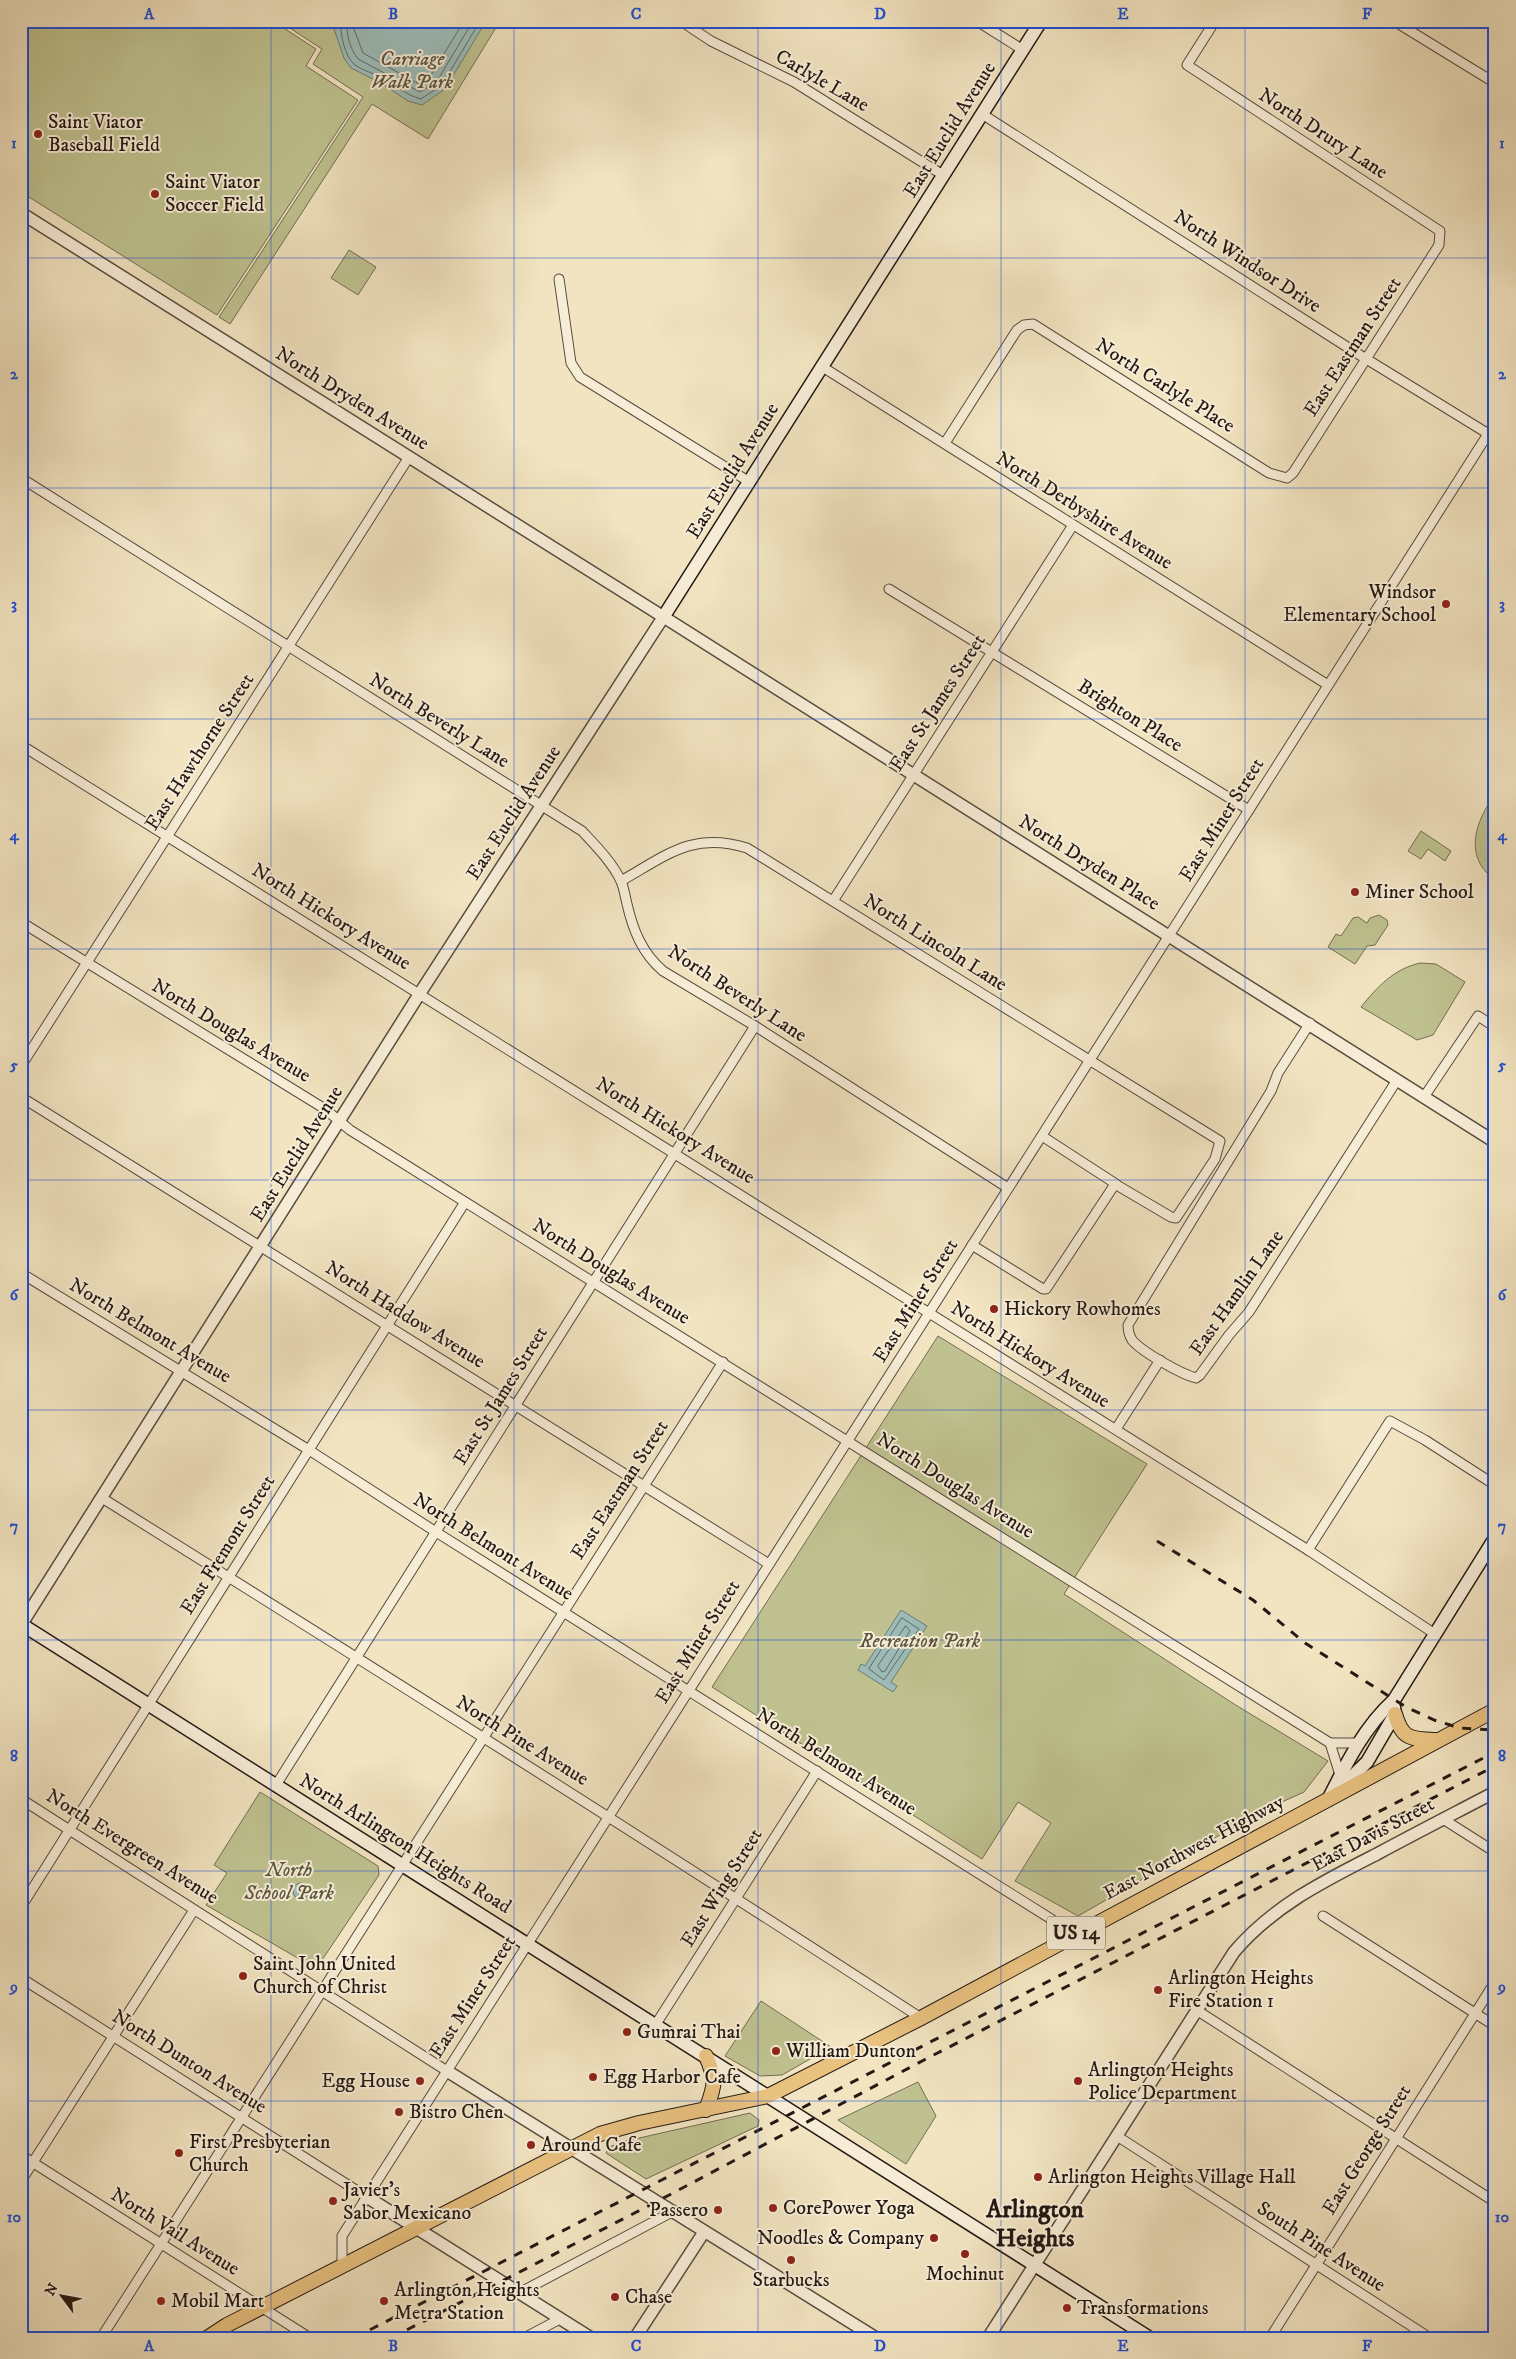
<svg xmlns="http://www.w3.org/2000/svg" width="1516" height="2359" viewBox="0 0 1516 2359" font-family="'IM FELL DW Pica',serif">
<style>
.green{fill:#bfc290;stroke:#716d52}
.water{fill:#9dbdba;stroke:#6c7b77}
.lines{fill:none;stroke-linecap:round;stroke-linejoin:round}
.shore{stroke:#606a66;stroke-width:1}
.minor-casing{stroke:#574b3e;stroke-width:11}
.tertiary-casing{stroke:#574b3e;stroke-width:14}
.secondary-casing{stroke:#231813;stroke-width:15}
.primary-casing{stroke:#231813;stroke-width:16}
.minor{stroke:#f7edd7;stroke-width:9}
.tertiary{stroke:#f7edd7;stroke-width:11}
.secondary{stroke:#f7edd7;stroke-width:12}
.primary{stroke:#e9c280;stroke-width:14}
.rail{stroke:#231813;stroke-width:3;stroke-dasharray:9 9;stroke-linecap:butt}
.grid{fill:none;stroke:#1d4ed8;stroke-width:1;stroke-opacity:0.55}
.poi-dot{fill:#8f2418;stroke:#f7edd7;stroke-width:2}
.labels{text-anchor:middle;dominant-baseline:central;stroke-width:4;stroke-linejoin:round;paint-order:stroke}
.shield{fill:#f7edd7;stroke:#63584e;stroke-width:1}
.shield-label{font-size:19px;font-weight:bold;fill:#231813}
.park-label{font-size:20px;font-style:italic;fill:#5a543f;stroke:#f7edd7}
.street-label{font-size:20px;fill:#231813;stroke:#f7edd7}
.poi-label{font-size:20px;fill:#231813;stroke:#f7edd7;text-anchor:start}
.district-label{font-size:25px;font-weight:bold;fill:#231813;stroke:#f7edd7}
.neatline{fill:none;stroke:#1d4ed8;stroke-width:2}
.grid-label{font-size:16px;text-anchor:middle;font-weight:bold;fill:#1d4ed8}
</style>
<rect width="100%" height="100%" fill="#f2e4c1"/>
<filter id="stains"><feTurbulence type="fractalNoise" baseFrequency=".004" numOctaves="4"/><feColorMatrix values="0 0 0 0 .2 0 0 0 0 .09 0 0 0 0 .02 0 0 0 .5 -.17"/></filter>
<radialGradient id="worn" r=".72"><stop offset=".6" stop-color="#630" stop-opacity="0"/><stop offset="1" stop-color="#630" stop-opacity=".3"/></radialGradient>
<g class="green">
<path d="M21,21H273L316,49L306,66L358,100L217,315L21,192Z"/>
<path d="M279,21H500L428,139L372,104L230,324L219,317L363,97L313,64L322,49Z"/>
<path d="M349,250L376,267L358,295L331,278Z"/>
<path d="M1495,795V880C1463,857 1475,821 1495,795Z"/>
<path d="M1421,831L1451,851L1445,861L1428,849L1421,859L1408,851Z"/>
<path d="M1379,915L1387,920L1388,925L1375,945L1367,946L1355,964L1328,947L1336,934L1341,936L1353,918L1358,917L1367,923L1370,918Z"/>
<path d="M1420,963L1436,964L1465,982L1433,1035L1417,1040L1361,1007C1378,986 1394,969 1420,963Z"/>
<path d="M938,1336L1147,1464L1064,1594L1234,1704L1328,1761L1304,1792L1260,1812L1078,1916L1015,1881L1051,1823L1018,1802L982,1859L712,1687Z"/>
<path d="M260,1792L378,1866L379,1875L320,1963L308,1964L206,1905L227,1873L214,1865Z"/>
<path d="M761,2001L831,2047L782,2075L760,2076L725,2056Z"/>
<path d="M918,2082L936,2116L906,2164L838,2120Z"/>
<path d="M750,2113L759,2120L758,2126L646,2179L606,2153L609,2147L626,2141Z"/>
</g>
<g class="water">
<path d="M338,21H486L445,89L422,105L408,101L381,83L351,68L344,58L333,26Z"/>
<path d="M901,1610L927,1626L891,1682L897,1686L893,1692L858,1670L861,1664L865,1666Z"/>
<circle cx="301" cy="1891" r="8"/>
</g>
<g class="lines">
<g class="shore">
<path d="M341,21C340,33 344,56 355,65C363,71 374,73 383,78C396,86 406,95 421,99L442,85L480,21"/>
<path d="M347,21C346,34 350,49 358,59L420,92L437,81L473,21"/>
<path d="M355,21L354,29L363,53L419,84L431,75L464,21"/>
<path d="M902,1618L919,1629L884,1680L869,1669Z"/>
<path d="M906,1626L910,1631L885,1671L882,1672L878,1666Z"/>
</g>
<defs>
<g id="minor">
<path d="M681,21L711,41L794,82L943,175"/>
<path d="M977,21L1023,50"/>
<path d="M1394,21L1495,83"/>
<path d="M982,114L1355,352L1495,438"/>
<path d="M559,279L571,363L580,377L748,481"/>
<path d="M821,366L1328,685"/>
<path d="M945,443L1017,330L1024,325L1033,324L1269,473L1287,478L1293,473L1439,245L1440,231L1187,65L1215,21"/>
<path d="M21,478L582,831C596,846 612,862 621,881C624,888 625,896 627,904C633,930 642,953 663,971L755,1026L1008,1188"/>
<path d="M889,589L1249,810"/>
<path d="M21,745L1308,1550L1435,1634"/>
<path d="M621,881C667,855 693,831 747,848L1220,1141L1215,1159L1176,1218L1171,1217L1115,1184L1046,1289H1043L972,1245"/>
<path d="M833,901L1073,525"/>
<path d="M21,922L325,1109L350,1130L1330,1743"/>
<path d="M1310,1023L1278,1073L1271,1091L1128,1325C1128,1330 1129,1335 1132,1340C1142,1352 1181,1374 1196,1378L1200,1375L1229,1335L1249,1312L1397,1080"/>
<path d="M21,1066L409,457"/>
<path d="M21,1097L769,1564"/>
<path d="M1424,1097L1478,1016L1495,1027"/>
<path d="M1042,1136L1116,1184"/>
<path d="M21,1273L309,1450L436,1532L1075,1934"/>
<path d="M1116,1429L1160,1360"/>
<path d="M102,1498C376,1669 650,1842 921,2018"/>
<path d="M1308,1550L1390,1421L1425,1440L1495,1485"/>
<path d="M1340,1775L1330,1743H1359"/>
<path d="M276,1785L755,1026"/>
<path d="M21,1799L447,2071"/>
<path d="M1443,1819L1495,1852"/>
<path d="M21,1907L465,1202"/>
<path d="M1323,1916L1495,2026"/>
<path d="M21,1978L367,2197"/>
<path d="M1198,2011L1495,2202"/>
<path d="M656,2024L817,1771"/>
<path d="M1117,2136L1430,2338"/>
<path d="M21,2155L310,2338"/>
<path d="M21,2181L194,1910"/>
<path d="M342,2267V2236L1495,423"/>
<path d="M519,2293L672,2212"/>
<path d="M101,2338L723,1362"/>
<path d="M524,2338L560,2319"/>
<path d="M1270,2338L1495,1982"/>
</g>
<g id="tertiary">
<path d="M21,213C513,522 1004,831 1495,1142"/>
<path d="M21,1625L420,993L664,616"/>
<path d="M447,2071L876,2338"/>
<path d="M367,2197L591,2338"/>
<path d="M635,2338L704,2232"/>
<path d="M988,2338L1234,1952C1273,1906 1324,1881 1377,1854C1416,1833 1455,1813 1495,1792"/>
</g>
<g id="secondary">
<path d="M664,616L1041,21"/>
<path d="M21,1624L1150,2338"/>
<path d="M1337,1791L1367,1762L1395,1714L1394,1707"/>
<path d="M1328,1800C1346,1764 1364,1727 1394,1700L1495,1538"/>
</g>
<g id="primary">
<path d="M1395,1714C1402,1739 1410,1739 1435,1740"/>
<path d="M706,2056C717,2081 715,2085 706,2110"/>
<path d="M207,2338L227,2325L600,2134L639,2123L768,2096L921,2018L1495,1710"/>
</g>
</defs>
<use href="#minor" class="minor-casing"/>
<use href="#tertiary" class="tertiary-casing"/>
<use href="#secondary" class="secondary-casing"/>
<use href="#primary" class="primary-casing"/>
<use href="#minor" class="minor"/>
<use href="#tertiary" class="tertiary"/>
<use href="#secondary" class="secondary"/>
<use href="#primary" class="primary"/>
<g class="rail">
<path d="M1157,1541L1253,1600L1305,1643L1406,1707L1434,1720L1460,1728L1495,1730"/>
<path d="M354,2338L1495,1752"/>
<path d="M391,2338L656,2202L924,2060L1495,1766"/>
</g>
</g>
<path class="grid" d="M271,21V2338M514,21V2338M758,21V2338M1001,21V2338M1245,21V2338M21,258H1495M21,488H1495M21,719H1495M21,949H1495M21,1180H1495M21,1410H1495M21,1640H1495M21,1871H1495M21,2101H1495"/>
<g class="poi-dot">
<circle cx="38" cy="134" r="5"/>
<circle cx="155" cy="194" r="5"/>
<circle cx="1446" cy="604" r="5"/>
<circle cx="1355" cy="892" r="5"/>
<circle cx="994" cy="1309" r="5"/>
<circle cx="243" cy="1976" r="5"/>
<circle cx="1158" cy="1990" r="5"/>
<circle cx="627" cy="2032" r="5"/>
<circle cx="776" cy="2051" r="5"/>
<circle cx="593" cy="2077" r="5"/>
<circle cx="420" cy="2081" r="5"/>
<circle cx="1078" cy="2081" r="5"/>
<circle cx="399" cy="2112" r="5"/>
<circle cx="531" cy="2145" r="5"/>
<circle cx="179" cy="2153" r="5"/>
<circle cx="1038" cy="2177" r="5"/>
<circle cx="333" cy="2201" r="5"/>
<circle cx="773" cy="2208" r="5"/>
<circle cx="718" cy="2210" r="5"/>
<circle cx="934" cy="2238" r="5"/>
<circle cx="965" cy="2254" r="5"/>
<circle cx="791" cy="2260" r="5"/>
<circle cx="615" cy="2297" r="5"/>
<circle cx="161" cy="2301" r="5"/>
<circle cx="384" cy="2301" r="5"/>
<circle cx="1067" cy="2308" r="5"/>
</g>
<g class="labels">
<rect class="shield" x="1047" y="1916.5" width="58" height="33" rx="4"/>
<g class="shield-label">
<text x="1076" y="1933">US 14</text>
</g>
<g class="park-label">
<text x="412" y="59">Carriage<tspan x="412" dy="23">Walk Park</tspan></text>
<text x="920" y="1641">Recreation Park</text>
<text x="289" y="1870">North<tspan x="289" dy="23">School Park</tspan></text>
</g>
<g class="street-label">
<text transform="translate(822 81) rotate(30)">Carlyle Lane</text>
<text transform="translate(950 130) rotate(-58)">East Euclid Avenue</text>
<text transform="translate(1323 134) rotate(33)">North Drury Lane</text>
<text transform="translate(1247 262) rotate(33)">North Windsor Drive</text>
<text transform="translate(1353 347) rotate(-57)">East Eastman Street</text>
<text transform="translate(1165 386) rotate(32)">North Carlyle Place</text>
<text transform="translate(352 399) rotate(32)">North Dryden Avenue</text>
<text transform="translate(733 471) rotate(-58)">East Euclid Avenue</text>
<text transform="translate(1084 511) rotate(32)">North Derbyshire Avenue</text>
<text transform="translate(938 703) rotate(-57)">East St James Street</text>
<text transform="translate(1130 716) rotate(32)">Brighton Place</text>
<text transform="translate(439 721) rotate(32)">North Beverly Lane</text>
<text transform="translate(200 752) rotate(-57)">East Hawthorne Street</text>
<text transform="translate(514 813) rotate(-57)">East Euclid Avenue</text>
<text transform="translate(1222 820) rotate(-58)">East Miner Street</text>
<text transform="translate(1089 863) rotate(32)">North Dryden Place</text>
<text transform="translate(331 917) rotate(32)">North Hickory Avenue</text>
<text transform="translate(935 943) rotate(32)">North Lincoln Lane</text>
<text transform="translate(737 994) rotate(33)">North Beverly Lane</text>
<text transform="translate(231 1031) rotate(31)">North Douglas Avenue</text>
<text transform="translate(675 1131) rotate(32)">North Hickory Avenue</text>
<text transform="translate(297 1154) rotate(-58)">East Euclid Avenue</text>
<text transform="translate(611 1272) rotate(32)">North Douglas Avenue</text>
<text transform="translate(1237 1293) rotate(-55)">East Hamlin Lane</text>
<text transform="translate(916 1301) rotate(-58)">East Miner Street</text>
<text transform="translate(405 1315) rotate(32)">North Haddow Avenue</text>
<text transform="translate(150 1331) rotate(31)">North Belmont Avenue</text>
<text transform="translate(1030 1355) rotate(32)">North Hickory Avenue</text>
<text transform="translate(501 1396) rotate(-58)">East St James Street</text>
<text transform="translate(955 1486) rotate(32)">North Douglas Avenue</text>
<text transform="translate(620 1490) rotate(-57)">East Eastman Street</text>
<text transform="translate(228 1545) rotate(-58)">East Fremont Street</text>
<text transform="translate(493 1547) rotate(32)">North Belmont Avenue</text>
<text transform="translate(698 1642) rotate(-58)">East Miner Street</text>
<text transform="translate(522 1741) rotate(32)">North Pine Avenue</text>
<text transform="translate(836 1762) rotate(32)">North Belmont Avenue</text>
<text transform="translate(1373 1835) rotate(-28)">East Davis Street</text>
<text transform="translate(405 1844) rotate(32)">North Arlington Heights Road</text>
<text transform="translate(132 1847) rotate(32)">North Evergreen Avenue</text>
<text transform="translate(1194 1848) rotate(-28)">East Northwest Highway</text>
<text transform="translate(722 1888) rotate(-58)">East Wing Street</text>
<text transform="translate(473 1997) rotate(-57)">East Miner Street</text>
<text transform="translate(189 2062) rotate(32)">North Dunton Avenue</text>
<text transform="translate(1367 2150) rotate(-58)">East George Street</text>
<text transform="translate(175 2232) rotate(32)">North Vail Avenue</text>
<text transform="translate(1321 2247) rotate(33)">South Pine Avenue</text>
</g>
<g class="poi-label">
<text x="48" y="122">Saint Viator<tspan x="48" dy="23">Baseball Field</tspan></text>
<text x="165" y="182">Saint Viator<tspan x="165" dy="23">Soccer Field</tspan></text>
<text x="1436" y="592" text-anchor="end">Windsor<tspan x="1436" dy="23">Elementary School</tspan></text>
<text x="1365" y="892">Miner School</text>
<text x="1004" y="1309">Hickory Rowhomes</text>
<text x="253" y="1964">Saint John United<tspan x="253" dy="23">Church of Christ</tspan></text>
<text x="1168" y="1978">Arlington Heights<tspan x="1168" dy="23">Fire Station 1</tspan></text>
<text x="637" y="2032">Gumrai Thai</text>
<text x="786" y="2051">William Dunton</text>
<text x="1088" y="2070">Arlington Heights<tspan x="1088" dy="23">Police Department</tspan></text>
<text x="603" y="2077">Egg Harbor Cafe</text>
<text x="410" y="2081" text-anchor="end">Egg House</text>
<text x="409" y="2112">Bistro Chen</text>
<text x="189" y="2142">First Presbyterian<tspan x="189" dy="23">Church</tspan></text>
<text x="541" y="2145">Around Cafe</text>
<text x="1048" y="2177">Arlington Heights Village Hall</text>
<text x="343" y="2190">Javier's<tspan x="343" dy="23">Sabor Mexicano</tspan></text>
<text x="783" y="2208">CorePower Yoga</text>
<text x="708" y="2210" text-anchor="end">Passero</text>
<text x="924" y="2238" text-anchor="end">Noodles &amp; Company</text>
<text x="965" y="2274" text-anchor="middle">Mochinut</text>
<text x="791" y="2280" text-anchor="middle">Starbucks</text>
<text x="394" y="2290">Arlington Heights<tspan x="394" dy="23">Metra Station</tspan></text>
<text x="625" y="2297">Chase</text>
<text x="171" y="2301">Mobil Mart</text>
<text x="1077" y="2308">Transformations</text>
</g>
<g class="district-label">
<text x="1035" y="2209">Arlington<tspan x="1035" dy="29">Heights</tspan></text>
</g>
</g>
<rect width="1516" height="2359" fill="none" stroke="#f2e4c1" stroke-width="55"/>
<g transform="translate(62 2296) rotate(302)" stroke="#f7edd7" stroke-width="4" paint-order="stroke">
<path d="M0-4L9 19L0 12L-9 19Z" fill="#231813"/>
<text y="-8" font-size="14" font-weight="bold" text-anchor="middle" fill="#231813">N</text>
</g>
<rect x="28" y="28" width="1460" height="2304" class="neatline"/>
<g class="grid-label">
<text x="149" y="19">A</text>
<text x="393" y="19">B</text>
<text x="636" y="19">C</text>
<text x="880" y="19">D</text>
<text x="1123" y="19">E</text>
<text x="1367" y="19">F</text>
<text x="14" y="148">1</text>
<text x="1502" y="148">1</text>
<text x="14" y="379">2</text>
<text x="1502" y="379">2</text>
<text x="14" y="609">3</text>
<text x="1502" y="609">3</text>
<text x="14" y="840">4</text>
<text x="1502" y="840">4</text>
<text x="14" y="1070">5</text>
<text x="1502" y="1070">5</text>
<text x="14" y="1300">6</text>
<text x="1502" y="1300">6</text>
<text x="14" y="1531">7</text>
<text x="1502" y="1531">7</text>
<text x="14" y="1761">8</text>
<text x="1502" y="1761">8</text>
<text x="14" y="1992">9</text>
<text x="1502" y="1992">9</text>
<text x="14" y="2222">10</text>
<text x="1502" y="2222">10</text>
<text x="149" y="2351">A</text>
<text x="393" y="2351">B</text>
<text x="636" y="2351">C</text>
<text x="880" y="2351">D</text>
<text x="1123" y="2351">E</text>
<text x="1367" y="2351">F</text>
</g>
<rect width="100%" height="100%" filter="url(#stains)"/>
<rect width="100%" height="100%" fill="url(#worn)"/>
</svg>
